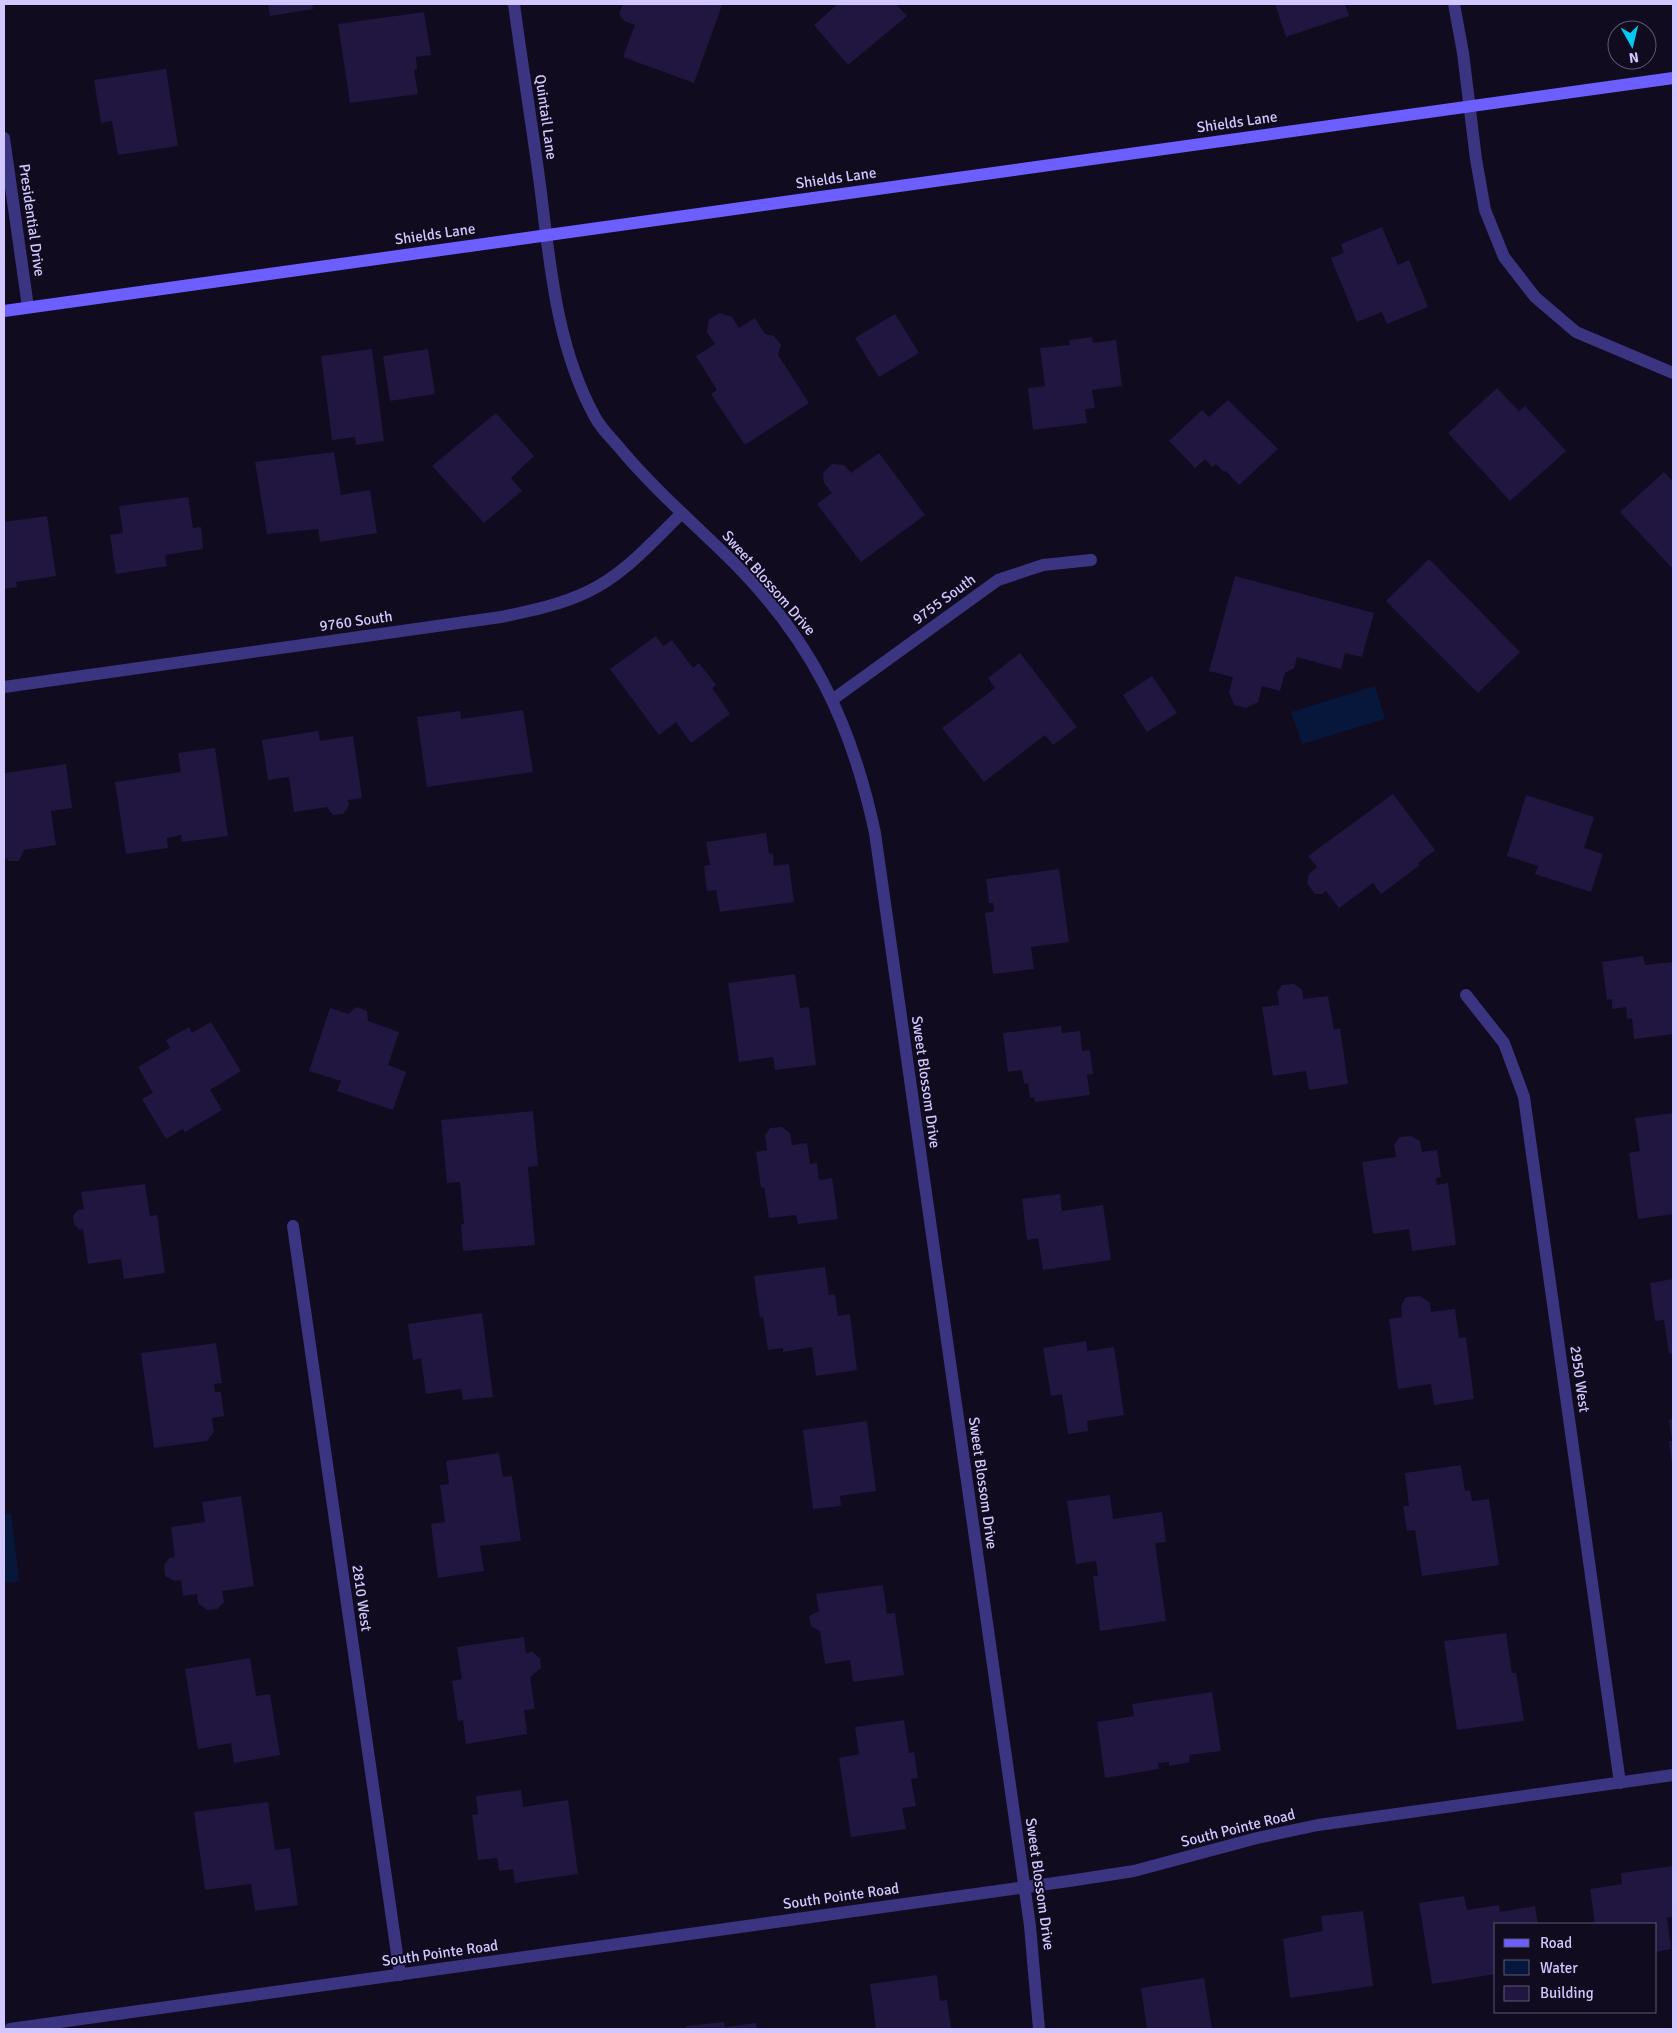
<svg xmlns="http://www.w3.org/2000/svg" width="1677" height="2033" viewBox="0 0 1677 2033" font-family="Signika,sans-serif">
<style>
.water{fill:#07173c}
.building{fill:#211640}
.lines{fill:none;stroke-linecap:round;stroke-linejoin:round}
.minor{stroke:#3b3480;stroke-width:12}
.secondary{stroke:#6d5fff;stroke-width:12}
.labels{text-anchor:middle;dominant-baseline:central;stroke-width:4;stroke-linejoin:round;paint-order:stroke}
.street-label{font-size:15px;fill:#d2c8ff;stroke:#100b1e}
</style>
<rect width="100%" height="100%" fill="#100b1e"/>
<g class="water">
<path d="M1375,686L1385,719L1302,744L1291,712Z"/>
<path d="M11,1513L19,1581L4,1583V1514Z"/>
</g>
<g class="building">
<path d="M268,4H312L313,9L270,16Z"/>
<path d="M623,4L722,5L694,83L623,57L635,25L624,21L619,14Z"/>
<path d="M838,4H896L907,16L848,65L814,25Z"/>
<path d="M1275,4H1345L1349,16L1286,37Z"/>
<path d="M424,12L431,55L416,57L417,69L414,70L418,94L350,103L338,24Z"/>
<path d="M166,69L178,146L118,155L112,121L101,123L94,80Z"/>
<path d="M1382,227L1398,265L1409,260L1428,307L1387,324L1382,312L1357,322L1331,258L1344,253L1341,244Z"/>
<path d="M720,313L732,317L739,328L755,318L765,334L774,336L781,345L778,355L809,403L745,445L711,394L717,390L696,356L715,344L707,332L709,319Z"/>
<path d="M895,314L919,353L879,377L855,338Z"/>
<path d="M1092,337L1093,343L1116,340L1122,386L1092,390L1095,408L1085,409L1087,423L1033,430L1028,388L1045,386L1040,348L1070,345L1069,340Z"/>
<path d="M372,349L384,441L356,445L355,437L332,440L321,356Z"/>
<path d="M428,349L435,394L390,401L383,356Z"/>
<path d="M1497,388L1519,411L1525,406L1566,451L1510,501L1448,433Z"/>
<path d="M1228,400L1278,449L1239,485L1226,471L1224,472L1216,464L1212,467L1205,459L1195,468L1169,441L1202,410L1209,417Z"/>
<path d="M496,413L534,456L511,478L522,491L484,523L432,466Z"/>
<path d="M334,452L341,495L370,490L377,533L320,542L318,529L267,534L255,462Z"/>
<path d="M879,453L925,515L861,562L817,504L832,493L824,483L823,473L832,464L844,465L851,473Z"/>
<path d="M1664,472L1673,482V569L1620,512Z"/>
<path d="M188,497L193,528L201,527L203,549L165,555L167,566L116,574L110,535L123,533L119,506Z"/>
<path d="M47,516L56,576L16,582L17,587L4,589V522Z"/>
<path d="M1429,559L1520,652L1478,693L1386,601Z"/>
<path d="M1235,576L1374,613L1362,657L1345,653L1341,669L1297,657L1294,668L1285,673L1280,691L1262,686L1258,702L1246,708L1234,705L1229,692L1233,677L1209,671Z"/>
<path d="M656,636L663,646L672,640L693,668L699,663L716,685L712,688L730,714L691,743L676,722L659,735L610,669Z"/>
<path d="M1020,653L1077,727L1053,745L1045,735L984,782L942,728L995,688L988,678Z"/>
<path d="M1152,676L1177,713L1147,732L1123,695Z"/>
<path d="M523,710L533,772L427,787L417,717L460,711L461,719Z"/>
<path d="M318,731L320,741L353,736L362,798L348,800L349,806L343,814L333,815L327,807L294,812L289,777L268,780L262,740Z"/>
<path d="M215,748L228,836L182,842L181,835L167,838L168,848L126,854L115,782L181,772L178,753Z"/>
<path d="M66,764L72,808L51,811L56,845L24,850L19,861H9L4,857L5,773Z"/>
<path d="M1393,794L1435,850L1418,863L1420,865L1381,894L1373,883L1339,908L1326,891L1322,894H1315L1307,883L1309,874L1317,867L1308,856Z"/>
<path d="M1526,795L1594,817L1584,848L1603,854L1591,892L1535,874L1538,866L1507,856Z"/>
<path d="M766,833L769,854L773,853L774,866L789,864L794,902L720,912L716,890L707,891L704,866L710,865L706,842Z"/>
<path d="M1059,869L1069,942L1031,947L1034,969L993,974L985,913L994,911L993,903H989L986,879Z"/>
<path d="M1643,956L1645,965L1673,962V1034L1634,1039L1632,1018L1627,1019L1626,1007L1612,1009V999L1607,1000L1602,962Z"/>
<path d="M795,974L800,1008L809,1007L816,1065L775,1070L773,1057L739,1062L728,983Z"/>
<path d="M1294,984L1302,990L1303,999L1328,996L1334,1030L1340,1028L1348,1084L1309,1090L1306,1071L1273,1076L1262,1007L1279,1005L1277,992L1282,985Z"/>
<path d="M357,1007L367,1011L368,1021L399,1032L388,1065L406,1072L393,1110L337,1091L341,1081L309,1071L330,1008L348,1014Z"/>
<path d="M211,1022L241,1071L210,1090L222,1110L185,1132L183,1129L166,1139L142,1099L153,1093L138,1067L170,1048L166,1040L189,1027L192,1033Z"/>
<path d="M1061,1026L1062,1033L1080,1031L1082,1051L1090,1050L1093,1074L1087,1075L1090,1095L1035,1102L1034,1097L1030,1098L1028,1083L1024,1084L1022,1070L1008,1072L1003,1033Z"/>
<path d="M533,1111L538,1166L528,1167L535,1245L463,1251L461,1224H464L460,1182L447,1183L441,1120Z"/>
<path d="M1673,1113V1214L1638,1219L1629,1153L1640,1151L1635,1118Z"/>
<path d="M782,1127L790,1133L792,1145L807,1143L810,1164L817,1163L819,1180L832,1178L838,1219L798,1224L796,1215L769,1218L764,1187L761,1188L756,1152L767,1150L765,1135L770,1128Z"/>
<path d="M1411,1136L1420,1141L1422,1152L1437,1150L1441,1177L1436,1178L1437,1185L1448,1183L1456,1245L1412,1251L1409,1229L1373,1234L1362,1162L1396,1157L1394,1145L1400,1137Z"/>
<path d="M145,1184L150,1216L157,1215L165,1273L124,1279L121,1259L88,1264L83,1229L80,1230L74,1224L73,1216L78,1210L84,1209L81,1192Z"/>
<path d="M1060,1194L1062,1211L1103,1205L1111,1260L1043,1270L1038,1238L1027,1240L1022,1199Z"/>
<path d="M825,1267L829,1295L835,1294L838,1316L850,1314L857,1370L816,1376L812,1347L783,1352V1348L768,1350L763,1317L760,1318L754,1276Z"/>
<path d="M1673,1279V1353L1669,1354L1664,1320L1655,1321L1650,1283Z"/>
<path d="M1420,1296L1430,1303L1431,1312L1455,1309L1459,1338L1466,1337L1474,1399L1434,1405L1431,1384L1398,1389L1389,1319L1402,1317L1401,1306L1406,1297Z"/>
<path d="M482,1313L493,1397L463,1400L461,1389L426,1394L421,1358L413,1360L408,1324Z"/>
<path d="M1086,1341L1087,1351L1114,1347L1124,1415L1087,1421L1088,1431L1068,1434L1062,1394L1051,1396L1043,1348Z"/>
<path d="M216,1343L222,1383L214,1384L215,1392H221L224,1416L212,1418L214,1432L207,1441L154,1448L141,1353Z"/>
<path d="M1673,1419V1440H1672L1669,1420Z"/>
<path d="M867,1421L876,1491L840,1496L841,1506L813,1509L803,1430Z"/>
<path d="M1669,1441H1673V1464H1672Z"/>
<path d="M499,1453L503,1477L512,1476L521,1541L480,1546L484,1571L438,1578L431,1524L445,1522L440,1485L449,1484L446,1461Z"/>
<path d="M1461,1465L1465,1491L1470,1490L1472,1501L1489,1499L1499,1565L1422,1576L1415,1530L1407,1531L1403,1506H1409L1405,1473Z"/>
<path d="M1110,1495L1113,1519L1162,1512L1166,1542L1155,1543L1166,1621L1100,1631L1093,1576H1098L1096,1561L1076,1564L1067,1501Z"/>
<path d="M241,1496L254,1586L222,1591L224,1602L217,1609L207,1610L198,1603L197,1594L183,1596L181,1580L175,1581L165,1576L164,1565L169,1558L175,1557L171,1527L205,1522L202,1502Z"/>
<path d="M883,1585L887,1614L895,1613L904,1675L853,1682L850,1660L825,1664L820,1631L811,1626L809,1616L819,1611L816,1594Z"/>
<path d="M1506,1633L1512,1673H1516L1524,1721L1457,1730L1444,1641Z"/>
<path d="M524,1637L526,1653L532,1652L540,1658L541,1668L530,1677L535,1709L524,1710L527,1734L466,1744L463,1720L458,1721L452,1681L462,1679L457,1647Z"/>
<path d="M250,1658L256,1696L270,1694L280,1755L234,1763L231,1743L198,1749L185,1669Z"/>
<path d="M1212,1692L1221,1751L1189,1755L1190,1762L1169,1766V1762L1158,1763L1159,1769L1105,1778L1097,1722L1134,1716L1132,1704Z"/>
<path d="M904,1720L909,1753L914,1752L918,1778L911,1779L916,1806L902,1808L906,1829L851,1837L839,1758L859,1754L855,1727Z"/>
<path d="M521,1790L523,1807L568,1800L578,1874L515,1883L513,1869L499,1871L497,1858L478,1860L472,1815L478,1814L476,1796Z"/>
<path d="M268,1802L275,1850L290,1848L298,1905L255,1911L251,1884L205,1890L194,1812Z"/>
<path d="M1673,1866V1917L1667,1918L1671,1949L1656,1952V1924H1595L1590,1889L1622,1884L1621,1873Z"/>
<path d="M1464,1896L1467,1910L1499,1905L1500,1912L1535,1906L1538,1924H1496V1974L1432,1984L1419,1903Z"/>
<path d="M1363,1911L1373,1986L1290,1998L1283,1939L1323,1931L1321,1916Z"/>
<path d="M937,1975L940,2001L947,2000L951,2029H876L870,1984Z"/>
<path d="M1204,1978L1212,2029H1147L1141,1988Z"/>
<path d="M724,2022L725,2027L756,2023L757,2029H687L686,2026Z"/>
</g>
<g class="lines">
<g class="minor">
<path d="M514,4C522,64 532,125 540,185C550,264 556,346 595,417C600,427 610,437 618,446C651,486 690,520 727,556C810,637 851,720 875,833L1030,1926L1039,2029"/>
<path d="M1454,4L1463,53L1476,159L1485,210L1504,257L1535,297L1576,332L1673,373"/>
<path d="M4,138L28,307"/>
<path d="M4,687L501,617C530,611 560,605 587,592C624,575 653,541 682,513"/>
<path d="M832,700L998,580L1043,565L1091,560"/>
<path d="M1466,995L1504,1043L1524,1097L1620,1783"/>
<path d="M293,1226L400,1975"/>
<path d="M10,2029L1069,1881L1134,1871L1257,1838L1318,1825L1673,1775"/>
</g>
<path class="secondary" d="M4,311L1673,78"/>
</g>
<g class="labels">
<g class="street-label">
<text transform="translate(546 117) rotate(82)">Quintail Lane</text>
<text transform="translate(1237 122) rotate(-8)">Shields Lane</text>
<text transform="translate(836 178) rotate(-8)">Shields Lane</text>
<text transform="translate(32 220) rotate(82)">Presidential Drive</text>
<text transform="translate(435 234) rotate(-8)">Shields Lane</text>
<text transform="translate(769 583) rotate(49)">Sweet Blossom Drive</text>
<text transform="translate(944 599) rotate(-36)">9755 South</text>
<text transform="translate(356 621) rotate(-8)">9760 South</text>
<text transform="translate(926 1082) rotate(82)">Sweet Blossom Drive</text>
<text transform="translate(1580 1379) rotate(82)">2950 West</text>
<text transform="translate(983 1483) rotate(82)">Sweet Blossom Drive</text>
<text transform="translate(362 1598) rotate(82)">2810 West</text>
<text transform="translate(1238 1828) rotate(-14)">South Pointe Road</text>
<text transform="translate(1040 1884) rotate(82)">Sweet Blossom Drive</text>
<text transform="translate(841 1896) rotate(-8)">South Pointe Road</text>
<text transform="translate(440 1953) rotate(-8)">South Pointe Road</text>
</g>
</g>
<rect width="1677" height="2033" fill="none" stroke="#d2c8ff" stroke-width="10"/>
<rect x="1494" y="1923" width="162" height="90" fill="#100b1e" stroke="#5e5778"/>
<rect x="1504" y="1939" width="25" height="8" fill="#6d5fff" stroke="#5e5778"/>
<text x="1540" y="1948" font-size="15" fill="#d2c8ff">Road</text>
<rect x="1504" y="1960" width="25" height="15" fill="#07173c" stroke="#5e5778"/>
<text x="1540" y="1973" font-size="15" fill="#d2c8ff">Water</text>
<rect x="1504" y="1986" width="25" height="15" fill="#211640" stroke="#5e5778"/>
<text x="1540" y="1998" font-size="15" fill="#d2c8ff">Building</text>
<g transform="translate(1632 45) rotate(172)"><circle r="24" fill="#100b1e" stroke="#5e5778"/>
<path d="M0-4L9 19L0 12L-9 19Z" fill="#00ccf3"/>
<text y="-8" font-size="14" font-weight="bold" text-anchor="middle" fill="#d2c8ff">N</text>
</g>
</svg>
